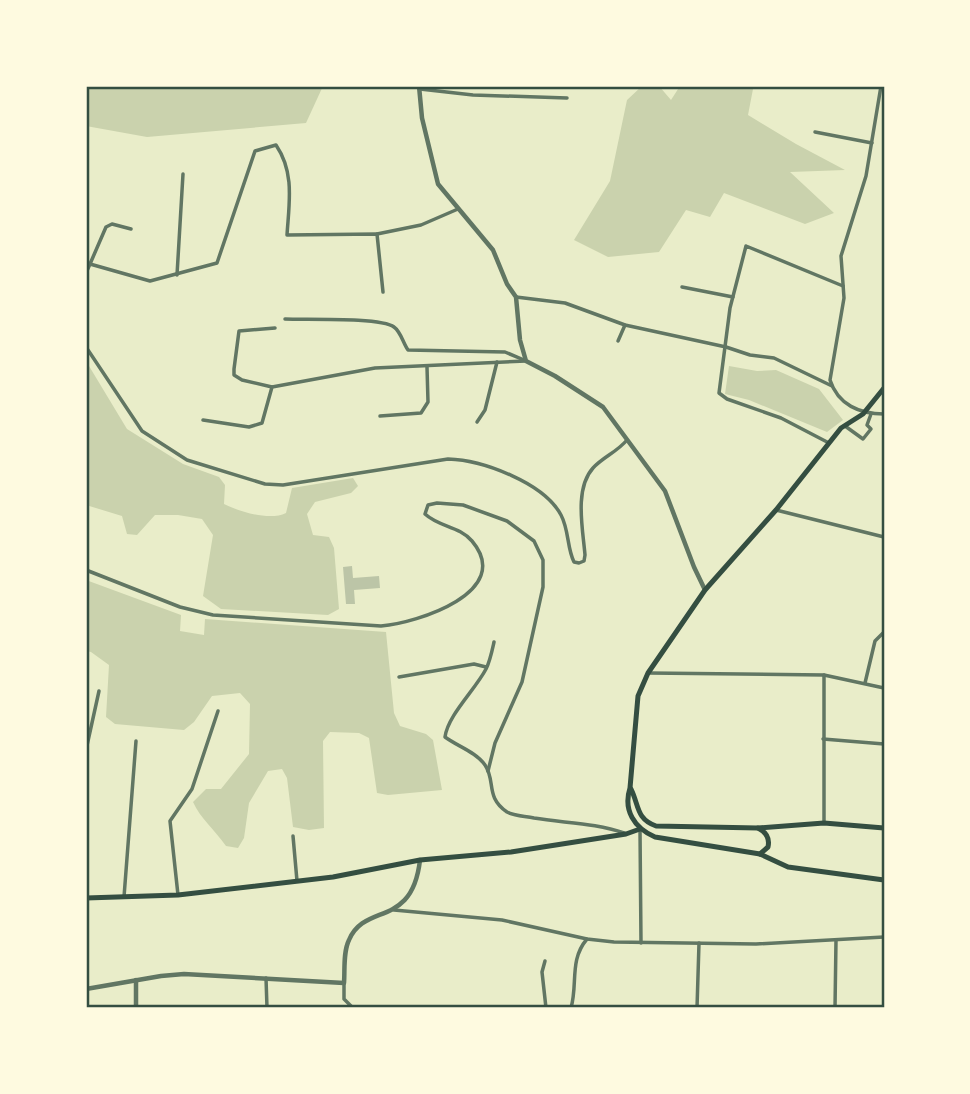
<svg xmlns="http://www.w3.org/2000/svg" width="970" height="1094" viewBox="0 0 970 1094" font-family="'PT Serif',serif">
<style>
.green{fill:#cad2ad}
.building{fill:#bcc5a7}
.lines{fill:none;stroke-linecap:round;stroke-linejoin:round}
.minor{stroke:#617663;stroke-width:3.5}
.tertiary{stroke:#617663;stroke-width:4.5}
.secondary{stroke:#344e41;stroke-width:5}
.neatline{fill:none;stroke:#344e41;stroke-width:2.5}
</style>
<rect width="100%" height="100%" fill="#e9edc9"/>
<g class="green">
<path d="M86,86H323L306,123L147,137L86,126Z"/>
<path d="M642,86H659L671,100L680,86H759L753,89L748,115L796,144L845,170L790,172L834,213L805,224L724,193L710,217L686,210L659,252L608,257L574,240L610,181L627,100Z"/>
<path d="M86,361L127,429L183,464L219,477L225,485L224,504C240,512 270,521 286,513L292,488L353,478L358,486L351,493L315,502L307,514L313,535L329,537L334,548L339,609L328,615L221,609L203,596L213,535L202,519L178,515H155L137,535L127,534L122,516L86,505Z"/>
<path d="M729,366L757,371L776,370L819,389L843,420L827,432L749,400L725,394Z"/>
<path d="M86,580L181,615L180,631L204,635L205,619L386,632L394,713L400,726L426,734L433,740L442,790L388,795L377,793L369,738L359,733L330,732L323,741L324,828L309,830L293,827L287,778L282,769L268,771L249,803L244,838L238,848L226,846C215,830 200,818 193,802L206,789H221L249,754L250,704L240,693L212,696L194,722L184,730L115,724L106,717L109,665L91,652L86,651Z"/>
</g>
<path class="building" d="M352,566L353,578L379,576L380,588L354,590L355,604H346L343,567Z"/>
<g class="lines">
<g class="minor">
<path d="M881,86L866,176L841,256L844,298L830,380C838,405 860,414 884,414"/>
<path d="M420,89L473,95L567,98"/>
<path d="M815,132L872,143"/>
<path d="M377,234L421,225L458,209"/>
<path d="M90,264L106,227L112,224L131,229"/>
<path d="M86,273L90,264L150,281L217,263L255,151L276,145C295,173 289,203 287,235L377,234L383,292"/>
<path d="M177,275L183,174"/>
<path d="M682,287L733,297"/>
<path d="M516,297L565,303L625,325L726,347L750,355L774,358L832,386"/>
<path d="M285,319C305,320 381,317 394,327C401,332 403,343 408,350L505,352L524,360"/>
<path d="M618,341L625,325"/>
<path d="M86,347L142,431L187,460L265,484L283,485L448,459C483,460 544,483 561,515C569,530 567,548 574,562L579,563L584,561L585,555C583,530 574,489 593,468C603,457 617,452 627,440"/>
<path d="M272,387L242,380L234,375V369L239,331L275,328"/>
<path d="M380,416L421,413L428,402L427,367"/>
<path d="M203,420L249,427L262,423L272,387L375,368L526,361"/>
<path d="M477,422L485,410L497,362"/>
<path d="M845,426L863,439L871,429L867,425L871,414"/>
<path d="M829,443L781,418L727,399L719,393L730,308L746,246L843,286"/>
<path d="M776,510L884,537"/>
<path d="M86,570L180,607L213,615L381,626C417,623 515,592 472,541C459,526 439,527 425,514L428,505L437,503L463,505L507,521L534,541L543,560V587L522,682L495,743L488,771"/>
<path d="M494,642C492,651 490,661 486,669C475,690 448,715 445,737C457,746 476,752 485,765C496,781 485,797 507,812C514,816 525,816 534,818C564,823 596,823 624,833"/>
<path d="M648,673L824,675L884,688"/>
<path d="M399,677L474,664L486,667"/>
<path d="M865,683L875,641L884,632"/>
<path d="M823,739L884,744"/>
<path d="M86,750L99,691"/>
<path d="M824,823V675"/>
<path d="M640,829L641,943"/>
<path d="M293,836L297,881"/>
<path d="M178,895L170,821L192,789L218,711"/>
<path d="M124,897L136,741"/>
<path d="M394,910L502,920L587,939L614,942L756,944L884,937"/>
<path d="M545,961L542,972L546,1008"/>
<path d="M266,978L267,1008"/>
<path d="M344,983V999L353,1008"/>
<path d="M571,1008C578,984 569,960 587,939"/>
<path d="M697,1008L699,943"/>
<path d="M835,1008L836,940"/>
</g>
<g class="tertiary">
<path d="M419,86L422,118L438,184L493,250L507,284L516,297L520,340L526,361L555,376L603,407L665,491L694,567L705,590"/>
<path d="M136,980V1008"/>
<path d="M86,989L161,976L184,974L344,983C345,970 343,952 349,940C365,902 412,929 420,860"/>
</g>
<g class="secondary">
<path d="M884,388L863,414L841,428L776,510L705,590L648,673L638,696L630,788C623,810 634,828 655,837L760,854L788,867L884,880"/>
<path d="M631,789C639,805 636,819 656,826L758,828L824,823L884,828"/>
<path d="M758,828C766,832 770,838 768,847L760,854"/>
<path d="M86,898L178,895L333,877L420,860L511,852L626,834L640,829"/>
</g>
</g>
<rect width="970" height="1094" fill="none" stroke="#fefae0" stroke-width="175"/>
<rect x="88" y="88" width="795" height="918" class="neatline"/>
</svg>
